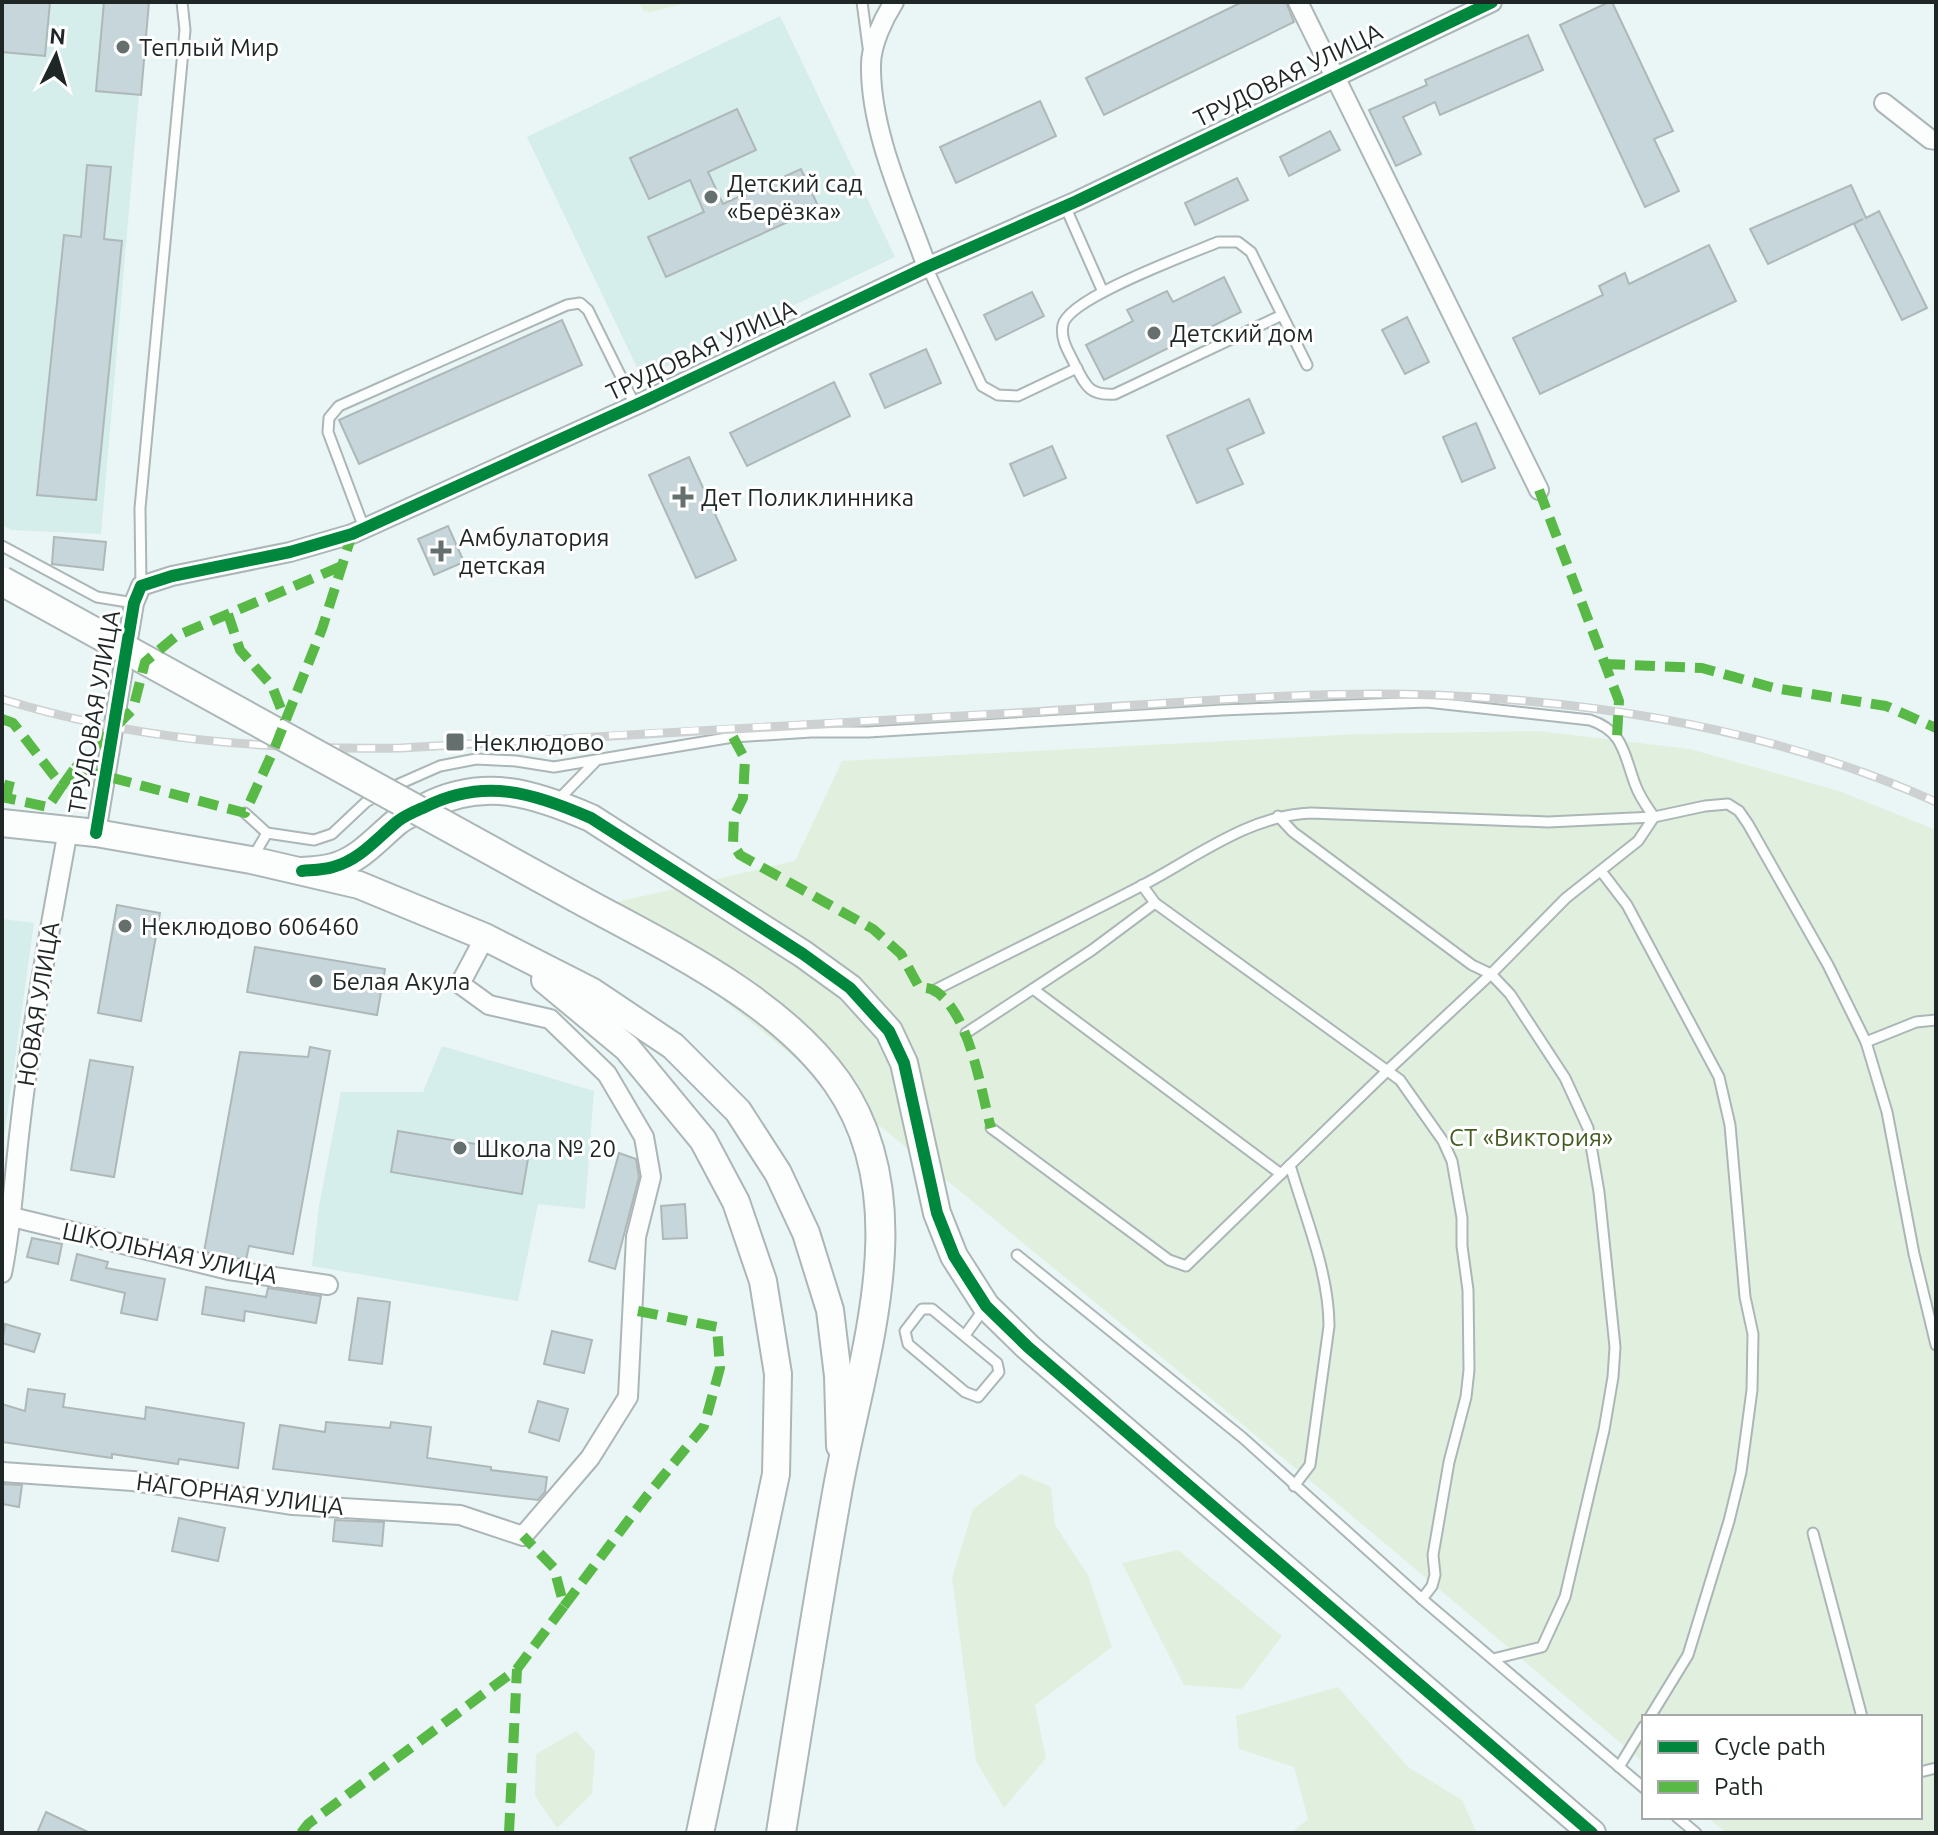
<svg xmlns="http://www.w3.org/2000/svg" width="1938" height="1835" viewBox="0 0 1938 1835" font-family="Ubuntu,sans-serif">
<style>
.built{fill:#d5edeb}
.green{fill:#e1f0de}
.building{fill:#c6d6da;stroke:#aeb8b9;stroke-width:2}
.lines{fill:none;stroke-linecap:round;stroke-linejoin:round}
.lane-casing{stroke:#acb6b6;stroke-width:13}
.street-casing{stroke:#acb6b6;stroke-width:22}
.secondary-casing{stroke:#acb6b6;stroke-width:30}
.primary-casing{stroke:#acb6b6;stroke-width:32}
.lane{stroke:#fcfefe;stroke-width:9}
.street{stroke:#fcfefe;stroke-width:18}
.secondary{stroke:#fcfefe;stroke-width:26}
.primary{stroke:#fcfefe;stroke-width:28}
.rail-casing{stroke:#ced1d1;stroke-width:9}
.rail{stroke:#fff;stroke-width:6;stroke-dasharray:18;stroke-linecap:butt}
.primary-bridge-casing{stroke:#acb6b6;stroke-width:32;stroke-linecap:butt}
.primary-bridge{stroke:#fcfefe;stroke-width:28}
.quiet{stroke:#58b947;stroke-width:10;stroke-dasharray:20 10;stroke-linecap:butt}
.cycleway-casing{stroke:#fff;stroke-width:17}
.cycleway{stroke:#00873e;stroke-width:12}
.poi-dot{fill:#656f6e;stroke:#fff;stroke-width:3}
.labels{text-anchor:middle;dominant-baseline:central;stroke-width:6;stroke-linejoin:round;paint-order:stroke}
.poi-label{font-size:24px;fill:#1e2626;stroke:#fff;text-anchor:start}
.street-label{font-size:24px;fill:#1e2626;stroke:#fff}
.park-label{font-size:24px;fill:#445c21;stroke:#fff}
</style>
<rect width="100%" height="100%" fill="#e9f6f5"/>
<g class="built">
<path d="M2,2H147L101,534L12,530L2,525Z"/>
<path d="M780,16L895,257L642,378L527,137Z"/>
<path d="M2,919L34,923L2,1152Z"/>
<path d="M442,1046L594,1091L585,1209L538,1204L518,1301L312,1266L319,1206L341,1092H423Z"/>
</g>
<g class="green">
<path d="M638,2H691L651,12L644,11Z"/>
<path d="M1538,731L1690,749L1839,791L1936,830V1833H1726L1707,1817H1920V1717H1644V1763C1302,1471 956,1184 604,905L795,861L842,761L1359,734Z"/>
<path d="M1021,1474L1051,1487L1055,1525L1088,1575L1112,1647L1035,1705L1046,1758L1004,1808L976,1761L952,1578L973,1509Z"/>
<path d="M1178,1550L1282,1636L1242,1689L1184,1685L1122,1563Z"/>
<path d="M1338,1687L1408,1767L1462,1800L1477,1833H1291L1308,1819L1294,1767L1239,1749L1236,1716Z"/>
<path d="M576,1731L595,1752L592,1794L557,1828L535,1796L536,1754Z"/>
</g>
<g class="building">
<path d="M2,2H50L45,56L2,52Z"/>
<path d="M104,2H149L141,95L96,91Z"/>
<path d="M1242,2H1286L1294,22L1104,115L1086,78Z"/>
<path d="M1609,2H1612L1673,131L1654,139L1679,191L1645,207L1560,25Z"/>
<path d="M1528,35L1543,70L1440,115L1435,102L1403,117L1421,154L1396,166L1369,110L1427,85L1425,80Z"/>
<path d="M1040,101L1056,136L956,183L940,147Z"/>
<path d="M737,109L756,150L708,172L723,204L801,169L819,208L666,277L648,237L704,212L690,180L649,199L630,158Z"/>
<path d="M1330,131L1340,150L1289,176L1280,157Z"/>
<path d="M87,165L111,167L104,239L122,241L96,500L37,495L64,235L81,237Z"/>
<path d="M1237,178L1248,200L1195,225L1185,203Z"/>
<path d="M1851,185L1866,218L1879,211L1927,308L1902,320L1854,224L1863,219L1768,264L1750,229Z"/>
<path d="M1709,245L1736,301L1540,394L1513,338L1603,295L1599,286L1625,273L1629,284Z"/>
<path d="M1224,277L1241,312L1104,380L1086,345L1133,321L1127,310L1167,291L1173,302Z"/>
<path d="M1032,292L1044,316L996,340L984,315Z"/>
<path d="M1407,317L1429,362L1405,374L1382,330Z"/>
<path d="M562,320L582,365L359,464L339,420Z"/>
<path d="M926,349L941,383L885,408L870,374Z"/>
<path d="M834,382L850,416L747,466L730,433Z"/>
<path d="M1249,399L1264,433L1227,449L1243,484L1197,503L1167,436Z"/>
<path d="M1476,423L1495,468L1462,482L1443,437Z"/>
<path d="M1052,446L1066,478L1024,496L1010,464Z"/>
<path d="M689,457L736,560L696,578L649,475Z"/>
<path d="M448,526L464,562L434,575L418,539Z"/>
<path d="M54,537L106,542L103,570L52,564Z"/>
<path d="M117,905L160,913L141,1021L98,1013Z"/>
<path d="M255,947L385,969L377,1015L247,992Z"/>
<path d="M310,1047L330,1051L293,1254L249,1246L246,1260L204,1252L240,1052L308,1057Z"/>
<path d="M90,1060L133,1067L114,1177L71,1170Z"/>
<path d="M398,1131L529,1153L522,1194L391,1172Z"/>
<path d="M619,1153L636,1159L639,1177L615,1269L589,1261Z"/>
<path d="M685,1204L687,1238L663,1239L661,1206Z"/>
<path d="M32,1238L62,1244L58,1264L27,1257Z"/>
<path d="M77,1254L108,1262L106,1268L165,1279L157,1320L121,1313L125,1293L71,1280Z"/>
<path d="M206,1287L266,1297L268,1288L321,1296L316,1323L245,1311L244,1321L202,1314Z"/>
<path d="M358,1298L390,1302L382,1364L349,1360Z"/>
<path d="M5,1324L40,1334L34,1352L2,1343Z"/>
<path d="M552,1331L592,1340L584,1373L544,1364Z"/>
<path d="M28,1389L65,1394L63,1407L145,1419L146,1407L244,1423L238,1468L179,1459L178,1464L112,1454V1458L2,1442V1404L25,1411Z"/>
<path d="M538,1401L568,1409L559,1441L529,1432Z"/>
<path d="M326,1422L390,1428L391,1422L431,1427L427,1458L491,1467V1470L547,1477L545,1492L538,1500L273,1469L280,1425L325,1432Z"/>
<path d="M2,1484L22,1485L19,1507L2,1504Z"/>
<path d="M179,1518L225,1528L218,1561L172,1551Z"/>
<path d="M335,1520L384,1522L382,1546L333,1541Z"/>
<path d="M46,1812L90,1833H37Z"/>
</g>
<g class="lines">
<defs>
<g id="lane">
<path d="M862,2L868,47"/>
<path d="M1065,206L1103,292"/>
<path d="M927,267L982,386L998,395L1018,396L1077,368"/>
<path d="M1282,315L1115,394C1089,396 1086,386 1075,365C1069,352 1060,340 1063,325C1068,298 1190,254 1218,242H1238L1251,252L1307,365"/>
<path d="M364,528L328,432L329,418L339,406L567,305L580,303L588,310L635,405"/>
<path d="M2,546L97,597L134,603"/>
<path d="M141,586L140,508L185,30L182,2"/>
<path d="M390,788L440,766L476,759L516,761L554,767L733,737L811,732H868L1222,710L1427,702L1590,720C1624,731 1624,755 1635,784C1639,796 1647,807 1654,817L1638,841L1566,898L1491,974L1510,994L1565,1078L1588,1128L1599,1192L1615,1347L1613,1377L1604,1430L1565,1597L1542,1647L1493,1659"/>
<path d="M558,800L595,762"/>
<path d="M245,813L267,833L314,840L332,834L366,802L378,795"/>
<path d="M253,857L267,833"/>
<path d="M1601,871L1627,905L1719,1077L1730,1125L1745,1297L1753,1334L1752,1390L1741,1472L1729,1521L1688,1655L1650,1717"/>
<path d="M1142,885L1155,903L1400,1080L1443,1141L1452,1161L1462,1218V1246L1468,1290L1469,1370L1466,1397L1449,1462L1433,1555L1435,1575L1432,1586L1422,1599"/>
<path d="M1033,989L1281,1174"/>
<path d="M935,990C1004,955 1074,921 1143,885C1196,857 1250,815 1311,813L1548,822L1654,817L1705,806L1728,804L1739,811L1748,824L1828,965L1866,1042L1887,1112L1914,1254L1936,1345"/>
<path d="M966,1033L1092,950L1155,903"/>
<path d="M1866,1042L1916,1022L1936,1020"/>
<path d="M991,1128L1169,1260L1186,1266L1388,1070L1491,974L1472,965L1293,832L1278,816"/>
<path d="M1290,1165C1305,1217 1329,1272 1329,1326L1310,1465L1294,1486"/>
<path d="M1017,1255L1243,1438L1422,1599L1644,1788"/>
<path d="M922,1309H932L997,1363L999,1372L978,1397L965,1392L908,1344L905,1331Z"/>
<path d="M965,1335L984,1309"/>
<path d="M1813,1533L1862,1717"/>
<path d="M1619,1767L1644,1726"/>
<path d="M1920,1772L1936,1768"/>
<path d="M1677,1817L1696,1833"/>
</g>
<g id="street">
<path d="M894,2C883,19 871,45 871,65C870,132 905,205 927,267"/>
<path d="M1298,2L1539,490"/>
<path d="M1884,103L1930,139L1936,140"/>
<path d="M96,833L134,603L141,586L172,576L290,552L352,534L647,400L927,267L1077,201L1492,2"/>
<path d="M12,1217L229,1270L328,1285"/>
<path d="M2,1273C12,1225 14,1176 20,1127C31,1028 50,929 68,830"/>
<path d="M2,1472L133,1481L293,1505L460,1515L523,1536L590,1458L628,1397L636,1237L651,1177L644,1137L607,1074L550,1019L489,1005L460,984L485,937"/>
</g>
<g id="secondary">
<path d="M2,823L96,833L251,860L359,885L485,937L591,991L673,1046L738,1111L778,1173L806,1233L830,1310L838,1376L840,1446"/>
<path d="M302,871C312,870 323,870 333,867C360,860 377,838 398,821C406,815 416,811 425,807C484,777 534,793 591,818L803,954L850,988L889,1031L904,1063L937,1213L954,1256L986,1306L1028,1347L1592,1833"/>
<path d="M545,980L627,1048L703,1140L736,1202L763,1281L778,1374L776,1474L700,1833"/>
</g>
<path id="primary" d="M577,898C666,947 777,998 837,1082C922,1203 860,1361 837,1493C817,1606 799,1719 781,1833"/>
</defs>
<use href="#lane" class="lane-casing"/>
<use href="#street" class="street-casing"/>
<use href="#secondary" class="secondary-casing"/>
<use href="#primary" class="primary-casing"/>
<use href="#lane" class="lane"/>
<use href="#street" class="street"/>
<use href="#secondary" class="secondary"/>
<use href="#primary" class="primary"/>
<defs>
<path id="rail" d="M2,699C133,740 265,750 401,748C611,735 821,723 1031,712C1166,704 1302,690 1436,695C1607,702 1779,731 1936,802"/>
</defs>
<use href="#rail" class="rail-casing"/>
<use href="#rail" class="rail"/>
<defs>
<path id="primary-bridge" d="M2,581L577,898"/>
</defs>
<use href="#primary-bridge" class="primary-bridge-casing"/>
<use href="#primary-bridge" class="primary-bridge"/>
<g class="quiet">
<path d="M1539,490L1619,701L1617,736"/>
<path d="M228,614L240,650L272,686L285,719"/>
<path d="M1605,664L1702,668L1774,688L1886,706L1936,728"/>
<path d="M2,719L13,723L62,786L48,807L2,797"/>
<path d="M733,737L745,759L743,798L734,816L733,844L740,855L873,929L901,954L919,987C925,988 932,988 937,992C971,1018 980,1088 991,1128"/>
<path d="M75,768L133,709L145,662L176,636L342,566"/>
<path d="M62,786L75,768L245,813L275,747L322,629L352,534"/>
<path d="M6,798L10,781"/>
<path d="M564,1606L646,1497L704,1426L720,1368L717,1327L633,1310"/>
<path d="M301,1833L308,1824L517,1669L564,1606L554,1568L523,1536"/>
<path d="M509,1833L517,1669"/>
</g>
<defs>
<g id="cycleway">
<path d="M96,833L134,603L141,586L172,576L290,552L352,534L647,400L927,267L1077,201L1492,2"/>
<path d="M302,871C312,870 323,870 333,867C360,860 377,838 398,821C406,815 416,811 425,807C484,777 534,793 591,818L803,954L850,988L889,1031L904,1063L937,1213L954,1256L986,1306L1028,1347L1592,1833"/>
</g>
</defs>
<use href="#cycleway" class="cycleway-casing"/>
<use href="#cycleway" class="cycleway"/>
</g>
<g class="poi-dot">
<circle cx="123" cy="47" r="8"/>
<circle cx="711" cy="197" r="8"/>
<circle cx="1154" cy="333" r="8"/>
<path d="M679 485h8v8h8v8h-8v8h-8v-8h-8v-8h8z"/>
<path d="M437 539h8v8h8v8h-8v8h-8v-8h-8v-8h8z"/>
<rect x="445" y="732" width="20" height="20" rx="4"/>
<circle cx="125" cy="926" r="8"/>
<circle cx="316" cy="981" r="8"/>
<circle cx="460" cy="1148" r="8"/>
</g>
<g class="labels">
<g class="poi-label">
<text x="139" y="47">Теплый Мир</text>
<text x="727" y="183">Детский сад<tspan x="727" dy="28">«Берёзка»</tspan></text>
<text x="1170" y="333">Детский дом</text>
<text x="701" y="497">Дет Поликлинника</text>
<text x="459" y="537">Амбулатория<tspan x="459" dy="28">детская</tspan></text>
<text x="473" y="742">Неклюдово</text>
<text x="141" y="926">Неклюдово 606460</text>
<text x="332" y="981">Белая Акула</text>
<text x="476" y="1148">Школа № 20</text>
</g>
<g class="street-label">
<text transform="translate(1288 75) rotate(-26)">ТРУДОВАЯ УЛИЦА</text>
<text transform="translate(701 350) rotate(-25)">ТРУДОВАЯ УЛИЦА</text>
<text transform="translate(94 712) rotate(-80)">ТРУДОВАЯ УЛИЦА</text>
<text transform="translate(38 1004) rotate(-81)">НОВАЯ УЛИЦА</text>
<text transform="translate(170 1253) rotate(12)">ШКОЛЬНАЯ УЛИЦА</text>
<text transform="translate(240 1494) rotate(7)">НАГОРНАЯ УЛИЦА</text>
</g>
<g class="park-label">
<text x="1531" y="1137">СТ «Виктория»</text>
</g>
</g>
<rect width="1938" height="1835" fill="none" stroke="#1e2626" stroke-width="8"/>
<rect x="1642" y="1715" width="280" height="104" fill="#ffffff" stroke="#a5a8a8" stroke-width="2"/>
<rect x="1658" y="1741" width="40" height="12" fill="#00873e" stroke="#a5a8a8" stroke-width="2"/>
<text x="1714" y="1755" font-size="24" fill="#1e2626">Cycle path</text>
<rect x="1658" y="1781" width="40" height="12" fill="#58b947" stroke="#a5a8a8" stroke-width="2"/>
<text x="1714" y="1795" font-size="24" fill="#1e2626">Path</text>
<g transform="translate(56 56) rotate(5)" stroke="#ffffff" stroke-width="6" paint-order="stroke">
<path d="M0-6L14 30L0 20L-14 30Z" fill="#1e2626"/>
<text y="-12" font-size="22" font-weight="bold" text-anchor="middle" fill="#1e2626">N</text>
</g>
</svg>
